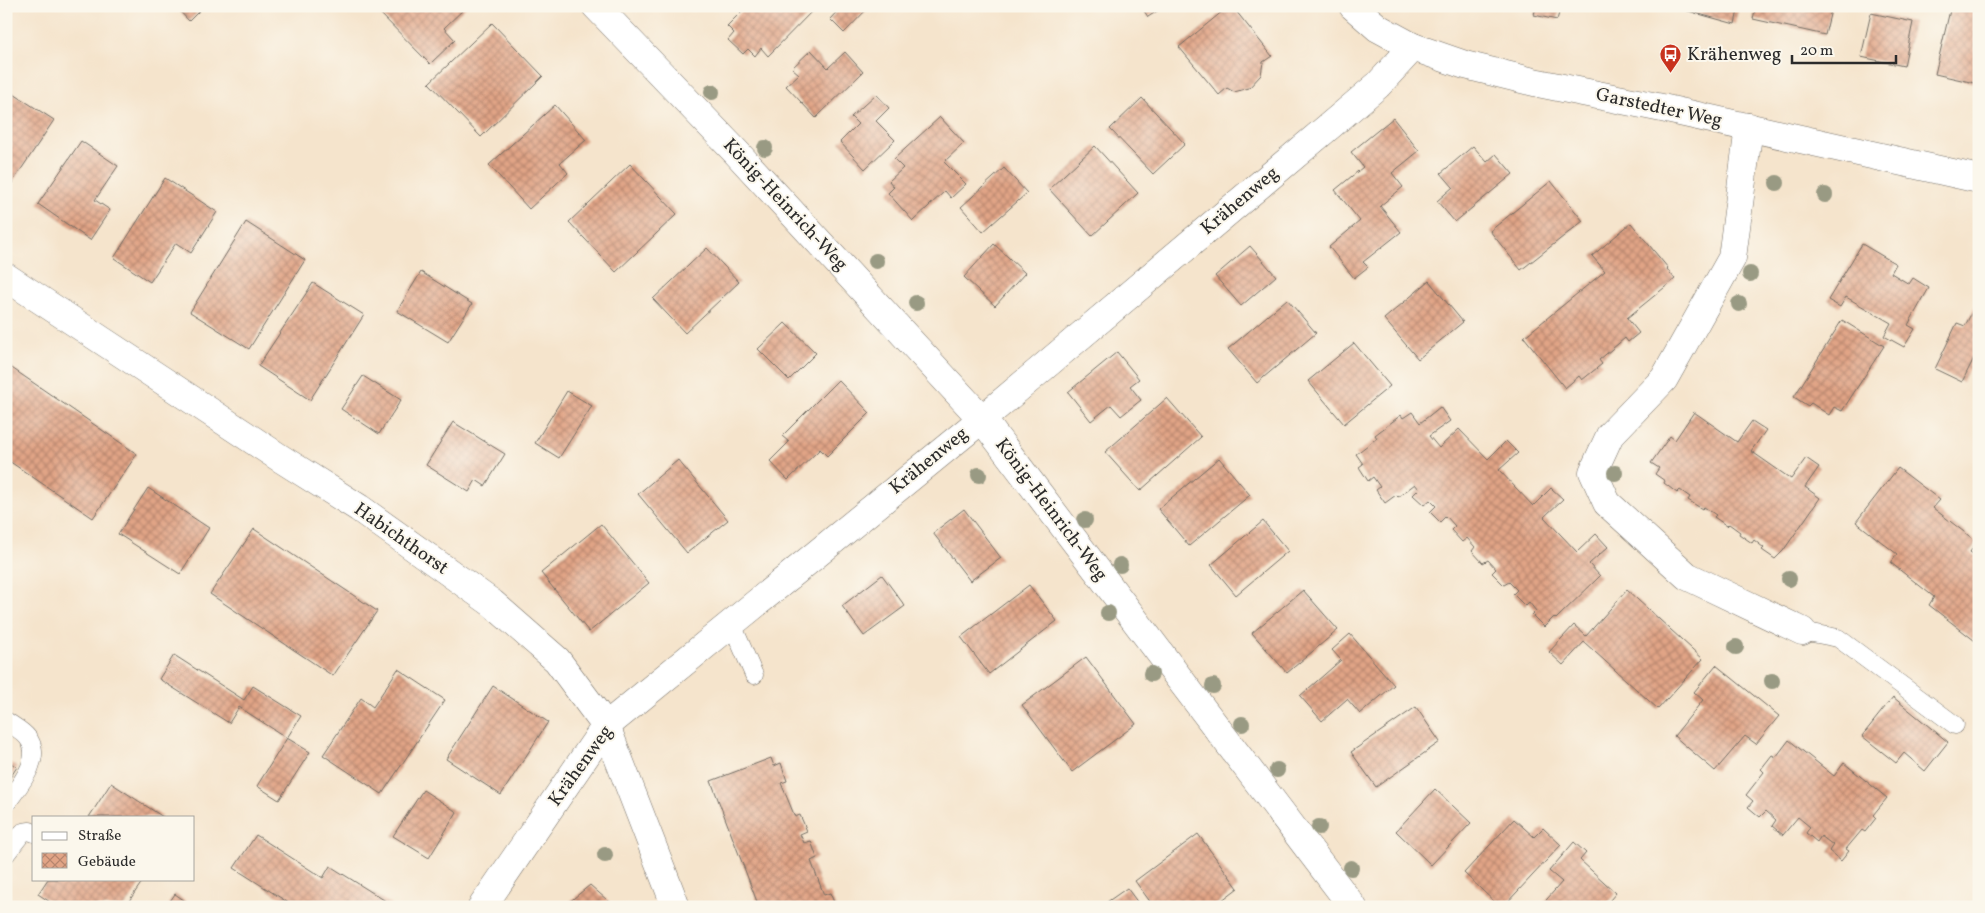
<svg xmlns="http://www.w3.org/2000/svg" width="1985" height="913" viewBox="0 0 1985 913" font-family="Vollkorn,serif">
<style>
.building{fill:url(#building-cross-hatch)}
.lines{fill:none;stroke-linecap:round;stroke-linejoin:round}
.service-casing{stroke:#726c63;stroke-width:19}
.minor-casing{stroke:#726c63;stroke-width:29}
.tertiary-casing{stroke:#726c63;stroke-width:29}
.secondary-casing{stroke:#726c63;stroke-width:29}
.service{stroke:#fff;stroke-width:18}
.minor{stroke:#fff;stroke-width:28}
.tertiary{stroke:#fff;stroke-width:28}
.secondary{stroke:#fff;stroke-width:28}
.tree{fill:#999a83}
.labels{text-anchor:middle;dominant-baseline:central;stroke-width:4;stroke-linejoin:round;paint-order:stroke}
.poi-label{font-size:19px;fill:#2b2b2b;stroke:#fbf7ec;text-anchor:start}
.street-label{font-size:19px;fill:#2b2b2b;stroke:#fbf7ec}
</style>
<defs>
<pattern id="building-cross-hatch" width="8" height="8" patternUnits="userSpaceOnUse" patternTransform="scale(1.25)"><rect width="8" height="8" fill="#e1a486"/><path d="M0 0l8 8M0 8l8-8" fill="none" stroke="#b7866e"/></pattern>
</defs>
<rect width="100%" height="100%" fill="#fbf7ec"/>
<filter id="ink" filterUnits="userSpaceOnUse"><feTurbulence type="fractalNoise" baseFrequency=".02" numOctaves="2"/><feDisplacementMap in="SourceGraphic" scale="10" xChannelSelector="R" yChannelSelector="G"/><feConvolveMatrix kernelMatrix="1 2 1 2 8 2 1 2 1" color-interpolation-filters="sRGB"/></filter>
<filter id="wash" filterUnits="userSpaceOnUse"><feTurbulence type="fractalNoise" baseFrequency=".0096" numOctaves="4" result="noise"/><feDisplacementMap in="SourceGraphic" scale="20" xChannelSelector="R" yChannelSelector="G"/><feGaussianBlur stdDeviation="1.12" result="paint"/><feColorMatrix in="noise" values="0 0 0 0 0 0 0 0 0 0 0 0 0 0 0 0 0 1.4 0 .05"/><feComposite in="paint" operator="in"/></filter>
<g filter="url(#wash)">
<rect width="100%" height="100%" fill="#f5e4cc"/>
<g id="blocks">
<g class="building">
<path d="M175,6H204L189,21Z"/>
<path d="M373,6H467L444,28L455,40L430,64Z"/>
<path d="M747,6H817L768,56L761,48L755,56L748,49L743,54L728,40L734,33L727,26Z"/>
<path d="M842,6H870L844,33L830,19Z"/>
<path d="M1141,6H1165L1148,17Z"/>
<path d="M1229,6H1232L1272,56L1263,62L1261,75L1249,88L1234,92L1227,88L1219,95L1179,47Z"/>
<path d="M1536,6H1561L1557,20L1534,15Z"/>
<path d="M1670,6H1739L1735,24Z"/>
<path d="M1756,6H1832L1825,35L1753,19Z"/>
<path d="M1951,6H1979V84L1935,74Z"/>
<path d="M1871,13L1913,22L1904,66L1861,57Z"/>
<path d="M492,23L543,76L481,137L429,83Z"/>
<path d="M811,50L828,68L845,52L863,72L816,118L786,86L799,74L792,68Z"/>
<path d="M6,89L54,120L6,192Z"/>
<path d="M876,94L889,108L876,121L895,140L865,169L840,142L858,124L851,117Z"/>
<path d="M1142,98L1185,144L1153,174L1110,129Z"/>
<path d="M555,105L586,140L560,163L568,173L529,209L489,165Z"/>
<path d="M940,117L964,143L944,162L966,184L951,198L945,191L913,221L888,193L894,187L889,181L903,168L894,159Z"/>
<path d="M1393,118L1419,151L1392,173L1403,187L1380,206L1401,232L1363,262L1368,267L1354,278L1329,247L1360,221L1335,190L1363,167L1351,152Z"/>
<path d="M81,141L118,166L95,200L110,210L90,240L38,204Z"/>
<path d="M1095,146L1138,193L1092,236L1049,189Z"/>
<path d="M1473,146L1487,162L1496,154L1513,174L1455,222L1437,201L1453,187L1441,173Z"/>
<path d="M630,164L677,214L616,272L569,222Z"/>
<path d="M1004,168L1027,193L983,232L961,207Z"/>
<path d="M165,178L217,212L191,253L176,243L150,282L114,258Z"/>
<path d="M1551,181L1583,221L1521,270L1490,231Z"/>
<path d="M246,222L305,260L249,349L190,312Z"/>
<path d="M1631,223L1668,268L1667,269L1675,279L1627,318L1639,333L1628,342L1625,338L1599,360L1602,364L1582,380L1579,376L1565,388L1524,337L1605,271L1592,256Z"/>
<path d="M994,244L1025,273L995,306L964,277Z"/>
<path d="M1862,244L1896,264L1891,273L1909,284L1913,278L1929,288L1908,325L1915,329L1904,347L1884,336L1891,323L1846,297L1840,307L1828,300Z"/>
<path d="M1250,246L1276,276L1241,306L1215,276Z"/>
<path d="M707,248L739,282L685,333L653,299Z"/>
<path d="M421,272L472,304L448,342L397,311Z"/>
<path d="M1429,281L1463,322L1418,359L1384,319Z"/>
<path d="M313,283L364,315L310,400L258,366Z"/>
<path d="M1979,298V348L1962,382L1935,369L1957,323L1965,326Z"/>
<path d="M1287,299L1316,333L1257,383L1228,349Z"/>
<path d="M1842,320L1884,346L1842,411L1834,407L1829,415L1811,403L1808,406L1794,397Z"/>
<path d="M785,323L816,353L789,380L758,349Z"/>
<path d="M1354,343L1390,386L1344,424L1308,381Z"/>
<path d="M1117,352L1139,379L1130,386L1141,400L1121,416L1111,405L1091,421L1068,392Z"/>
<path d="M6,364L137,454L93,518L6,459Z"/>
<path d="M363,376L401,400L379,434L341,409Z"/>
<path d="M838,380L870,413L827,456L820,449L788,480L770,461L789,442L782,436Z"/>
<path d="M567,391L592,406L559,458L535,443Z"/>
<path d="M1167,398L1201,437L1140,491L1105,452Z"/>
<path d="M1440,407L1450,421L1429,436L1439,448L1459,429L1488,459L1506,441L1518,453L1499,470L1533,506L1551,488L1563,499L1544,517L1577,552L1596,534L1608,547L1589,564L1600,576L1556,619L1554,617L1544,627L1532,615L1536,611L1529,602L1525,606L1513,594L1517,590L1509,582L1504,585L1492,573L1496,569L1488,560L1483,563L1472,551L1475,547L1467,538L1462,542L1451,530L1455,526L1446,516L1440,522L1430,512L1436,506L1430,500L1424,505L1413,495L1419,489L1415,484L1398,497L1396,495L1385,503L1376,490L1380,487L1373,477L1368,481L1359,467L1363,464L1356,454L1377,438L1375,435L1401,415L1403,418L1412,412L1420,423Z"/>
<path d="M1694,412L1737,442L1752,421L1766,430L1751,451L1791,479L1806,458L1819,467L1805,487L1820,498L1783,551L1775,559L1762,550L1764,548L1754,540L1752,543L1739,534L1740,532L1729,524L1727,526L1714,517L1716,515L1704,507L1702,509L1688,500L1690,497L1680,490L1677,493L1664,483L1665,481L1655,474L1659,468L1651,463L1670,436L1675,440Z"/>
<path d="M453,422L505,454L485,486L476,480L469,492L426,465Z"/>
<path d="M1219,458L1250,495L1189,546L1158,509Z"/>
<path d="M678,460L728,520L687,553L638,494Z"/>
<path d="M1898,468L1940,500L1933,508L1977,542L1970,552L1979,558V644L1929,605L1934,597L1891,563L1897,554L1856,522Z"/>
<path d="M148,488L209,528L180,574L118,534Z"/>
<path d="M964,509L1001,558L970,581L933,533Z"/>
<path d="M1263,521L1288,551L1236,595L1211,565Z"/>
<path d="M601,524L649,583L589,632L541,573Z"/>
<path d="M254,529L377,611L333,676L210,594Z"/>
<path d="M882,575L905,606L864,636L842,606Z"/>
<path d="M1029,585L1057,621L989,674L961,637Z"/>
<path d="M1303,590L1338,630L1287,673L1252,633Z"/>
<path d="M1627,590L1703,659L1658,709L1584,642L1563,665L1549,652L1574,625L1586,636Z"/>
<path d="M1350,634L1394,685L1360,714L1347,699L1322,721L1300,696L1341,660L1332,650Z"/>
<path d="M174,655L244,700L253,686L301,716L287,738L239,707L229,723L159,679Z"/>
<path d="M1086,657L1136,724L1072,772L1022,705Z"/>
<path d="M1716,665L1779,716L1756,744L1745,736L1715,771L1674,736L1703,700L1694,692Z"/>
<path d="M398,669L445,700L382,794L323,755L361,698L373,707Z"/>
<path d="M493,686L548,722L501,795L446,759Z"/>
<path d="M1893,697L1948,742L1925,771L1904,753L1896,763L1862,736Z"/>
<path d="M1416,707L1440,742L1376,787L1351,752Z"/>
<path d="M287,738L310,752L279,800L257,786Z"/>
<path d="M1789,740L1834,776L1844,763L1887,798L1873,815L1876,818L1865,832L1862,830L1846,849L1849,851L1841,861L1829,851L1833,845L1821,836L1817,842L1806,833L1810,827L1798,817L1783,835L1772,826L1776,820L1766,811L1760,817L1748,807L1753,801L1746,795L1764,772L1761,769L1772,755L1776,757Z"/>
<path d="M771,758L774,766L781,763L787,781L781,783L795,817L800,815L807,831L800,834L804,843L811,841L817,858L811,861L824,895L830,893L836,907H759L711,781Z"/>
<path d="M6,760L17,767L6,784Z"/>
<path d="M111,783L163,817H89Z"/>
<path d="M1435,789L1471,823L1431,865L1396,831Z"/>
<path d="M423,790L457,812L429,858L393,836Z"/>
<path d="M1514,819L1534,837L1543,828L1561,845L1503,907H1500L1464,873Z"/>
<path d="M1198,834L1238,888L1213,907H1154L1135,881Z"/>
<path d="M256,835L323,878L330,866L392,905L391,907H295L234,868Z"/>
<path d="M1574,842L1586,853L1580,860L1616,893L1604,907H1540L1562,882L1549,871Z"/>
<path d="M48,879H144L125,907H51L53,904L38,894Z"/>
<path d="M590,885L615,907H566L568,903Z"/>
<path d="M1127,888L1141,907H1110L1107,902Z"/>
<path d="M175,894L194,907H166Z"/>
</g>
</g>
</g>
<g filter="url(#ink)">
<use href="#blocks" fill-opacity="0" stroke="#726c63" stroke-width="1"/>
<g class="lines">
<defs>
<g id="service">
<path d="M731,622L754,675"/>
<path d="M1802,631L1838,638L1955,725"/>
<path d="M6,721C13,726 23,731 28,738C44,759 18,787 6,804"/>
<path d="M6,854L23,832L30,831L34,833"/>
</g>
<g id="minor">
<path d="M596,6L736,152L982,419L1353,907"/>
<path d="M1749,127L1732,258L1664,379L1610,435L1593,472L1607,503L1687,576L1802,631"/>
<path d="M6,277L280,458L359,508L492,603L557,660L606,726L676,907"/>
</g>
<path id="tertiary" d="M482,907L606,726L982,419L1358,102L1378,85L1413,47"/>
<path id="secondary" d="M1353,6L1378,28L1413,47L1465,65L1538,83L1662,108L1979,179"/>
</defs>
<use href="#service" class="service-casing"/>
<use href="#minor" class="minor-casing"/>
<use href="#tertiary" class="tertiary-casing"/>
<use href="#secondary" class="secondary-casing"/>
<use href="#service" class="service"/>
<use href="#minor" class="minor"/>
<use href="#tertiary" class="tertiary"/>
<use href="#secondary" class="secondary"/>
</g>
<g class="tree">
<circle cx="712" cy="92" r="8"/>
<circle cx="765" cy="148" r="8"/>
<circle cx="1777" cy="183" r="8"/>
<circle cx="1825" cy="195" r="8"/>
<circle cx="876" cy="261" r="8"/>
<circle cx="1750" cy="274" r="8"/>
<circle cx="916" cy="303" r="8"/>
<circle cx="1739" cy="304" r="8"/>
<circle cx="1615" cy="473" r="8"/>
<circle cx="979" cy="475" r="8"/>
<circle cx="1085" cy="520" r="8"/>
<circle cx="1120" cy="565" r="8"/>
<circle cx="1789" cy="579" r="8"/>
<circle cx="1108" cy="613" r="8"/>
<circle cx="1736" cy="647" r="8"/>
<circle cx="1151" cy="674" r="8"/>
<circle cx="1772" cy="681" r="8"/>
<circle cx="1213" cy="686" r="8"/>
<circle cx="1242" cy="724" r="8"/>
<circle cx="1277" cy="770" r="8"/>
<circle cx="1319" cy="827" r="8"/>
<circle cx="605" cy="855" r="8"/>
<circle cx="1351" cy="868" r="8"/>
</g>
</g>
<defs>
<symbol id="bus-pin" viewBox="-11 -11 22 30"><path d="M0 17L-7.5 6A9.5 9.5 0 1 1 7.5 6Z" fill="#c8321e" stroke="#fbf7ec"/><path d="M-5-6H5V4H4V6H2V4H-2V6H-4V4H-5ZM-3.5-4V0h7V-4ZM-3.5 1.2v1.5H-2V1.2ZM2 1.2v1.5H3.5V1.2Z" fill="#fff"/></symbol>
</defs>
<g fill-rule="evenodd">
<use href="#bus-pin" x="1658" y="42" width="25" height="34"/>
</g>
<g class="labels">
<g class="poi-label">
<text x="1687" y="55">Krähenweg</text>
</g>
<g class="street-label">
<text transform="translate(1659 108) rotate(12)">Garstedter Weg</text>
<text transform="translate(1240 201) rotate(-40)">Krähenweg</text>
<text transform="translate(785 205) rotate(47)">König-Heinrich-Weg</text>
<text transform="translate(929 461) rotate(-39)">Krähenweg</text>
<text transform="translate(1051 510) rotate(53)">König-Heinrich-Weg</text>
<text transform="translate(401 539) rotate(35)">Habichthorst</text>
<text transform="translate(581 766) rotate(-54)">Krähenweg</text>
</g>
</g>
<rect width="1985" height="913" fill="none" stroke="#fbf7ec" stroke-width="25"/>
<rect x="32" y="816" width="162" height="65" fill="#fbf7ec" stroke="#a8a59f"/>
<rect x="42" y="832" width="25" height="8" fill="#ffffff" stroke="#a8a59f"/>
<text x="78" y="840" font-size="15" fill="#2b2b2b">Straße</text>
<rect x="42" y="853" width="25" height="15" fill="url(#building-cross-hatch)" stroke="#a8a59f"/>
<text x="78" y="866" font-size="15" fill="#2b2b2b">Gebäude</text>
<path d="M1792 55v8h104v-8" fill="none" stroke="#2b2b2b" stroke-width="2.5"/>
<text x="1800" y="55" font-size="15" fill="#2b2b2b" stroke="#fbf7ec" stroke-width="4" paint-order="stroke">20 m</text>
</svg>
